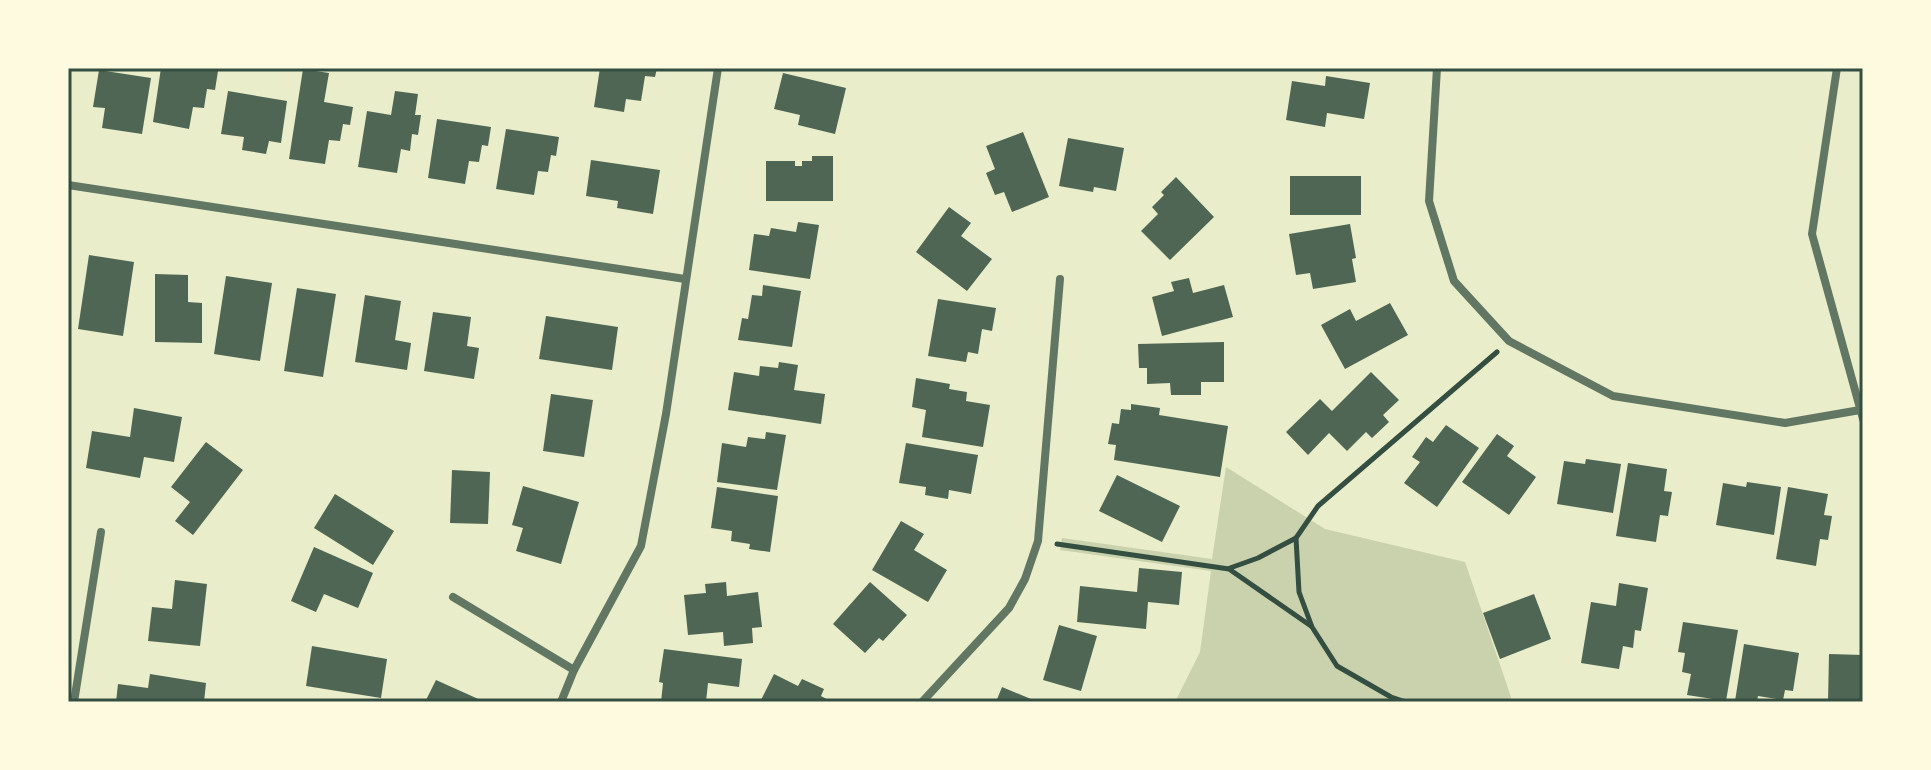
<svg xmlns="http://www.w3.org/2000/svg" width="1931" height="770" viewBox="0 0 1931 770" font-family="'Asap Condensed',sans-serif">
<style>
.green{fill:#cad2ad}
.building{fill:#4f6655}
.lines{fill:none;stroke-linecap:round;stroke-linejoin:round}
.path{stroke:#344e41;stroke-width:5}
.minor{stroke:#617663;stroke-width:8}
.neatline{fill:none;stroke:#344e41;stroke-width:3}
</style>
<rect width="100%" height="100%" fill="#e9edc9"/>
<path class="green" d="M1226,467L1325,529L1465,562L1511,697L1510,702H1175L1200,652L1211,571L1060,550L1062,538L1212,559Z"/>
<g class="building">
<path d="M161,68H198L218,71L215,90L207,89L204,108L193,107L189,129L153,122Z"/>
<path d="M600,68H657L655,77L645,76L641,101L626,99L624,112L594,107Z"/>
<path d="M303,69L329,73L324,102L353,107L350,125L343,124L340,141L329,140L325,164L289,159Z"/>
<path d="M99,70L151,78L142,134L102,128L105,108L93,107Z"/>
<path d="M783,73L846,88L835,134L798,125L800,115L774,109Z"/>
<path d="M1326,76L1370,83L1364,119L1327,113L1325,127L1286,120L1292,81L1325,86Z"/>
<path d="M228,91L287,101L281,143L269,141L266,154L242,150L244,137L221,134Z"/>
<path d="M395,91L418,94L415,115H421L418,135L412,134L410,151L401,149L397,173L358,167L367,111L391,115Z"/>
<path d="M437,119L491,127L488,146L482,145L479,162L469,161L465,184L428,178Z"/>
<path d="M506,129L559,137L556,156L551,155L548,172L538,171L534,195L496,189Z"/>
<path d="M1023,132L1049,197L1012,212L1004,192L995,195L986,173L995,169L986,146Z"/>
<path d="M1068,138L1124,148L1116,191L1094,187L1093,192L1059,186Z"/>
<path d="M812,156H833V201H766V161H795V166H802V161H812Z"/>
<path d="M591,160L660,170L653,214L617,208L618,201L586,196Z"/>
<rect x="1290" y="176" width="71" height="39"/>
<path d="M1176,177L1214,217L1170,260L1141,231L1158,214L1152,207L1164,195L1161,192Z"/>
<path d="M949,207L971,223L961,236L992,259L967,291L916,252Z"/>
<path d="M798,222L819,225L810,279L749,270L754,234L769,236L771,228L796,232Z"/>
<path d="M1350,224L1356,258L1352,259L1356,282L1313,289L1310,273L1296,275L1289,234Z"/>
<path d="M89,255L134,262L123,336L78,329Z"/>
<path d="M155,274L188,275V302L202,303V343L155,342Z"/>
<path d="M226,276L272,283L260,361L214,354Z"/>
<path d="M1189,278L1193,293L1224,285L1233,317L1162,336L1152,297L1174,291L1171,282Z"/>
<path d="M763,285L801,291L792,347L738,340L742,318L748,319L752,295L762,296Z"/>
<path d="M297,288L336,294L323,377L284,371Z"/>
<path d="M365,295L401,301L395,340L411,343L407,370L355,362Z"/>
<path d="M938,299L996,308L992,331L982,329L978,354L968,352L966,362L928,356Z"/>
<path d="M1390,303L1408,335L1345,369L1321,325L1350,309L1356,321Z"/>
<path d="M433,312L471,317L467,346L479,348L474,379L424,371Z"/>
<path d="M546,316L618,327L612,370L539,359Z"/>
<path d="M1224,342V382H1201V395H1171L1170,383L1147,384V368H1139L1138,344Z"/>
<path d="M779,362L798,365L794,390L825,394L821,424L728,410L734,372L759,376L760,366L778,368Z"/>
<path d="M1371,372L1399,400L1383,415L1389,422L1372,438L1366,432L1347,451L1329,433L1308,455L1286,432L1320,399L1332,411Z"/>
<path d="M916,378L950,384L949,389L967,392L966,401L990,405L983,447L922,437L926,410L912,407Z"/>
<path d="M551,394L593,400L584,457L543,451Z"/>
<path d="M1131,404L1160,408L1159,415L1228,426L1220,477L1114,460L1116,445L1108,444L1112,423L1119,424L1121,409L1131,410Z"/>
<path d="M134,408L182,417L174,462L144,457L140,478L86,468L92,431L130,437Z"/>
<path d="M1446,425L1479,448L1437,507L1404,483L1420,462L1412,457L1426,437L1433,442Z"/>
<path d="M766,432L786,435L777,490L717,482L722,443L746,447L748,437L765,439Z"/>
<path d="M1497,434L1514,446L1507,456L1536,477L1509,515L1462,482Z"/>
<path d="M206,442L243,470L193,535L175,521L190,502L171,487Z"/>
<path d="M906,443L978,455L971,494L949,490L948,499L925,495L926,487L899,483Z"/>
<path d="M1586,459L1621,464L1613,513L1557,504L1564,461L1585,464Z"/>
<path d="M1628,463L1667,469L1664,491L1672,492L1668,516L1660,515L1656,542L1616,536Z"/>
<path d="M452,470L490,472L488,524L450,523Z"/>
<path d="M1117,475L1180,506L1162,542L1099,511Z"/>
<path d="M1747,482L1781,487L1774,535L1716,525L1723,483L1746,487Z"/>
<path d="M523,486L579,502L561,564L516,551L523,528L512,525Z"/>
<path d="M717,487L778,496L770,552L749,549L750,544L731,541L732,531L711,528Z"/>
<path d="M1788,487L1828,494L1824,515L1832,516L1828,540L1820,539L1816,566L1776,559Z"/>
<path d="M335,494L394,531L373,565L314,528Z"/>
<path d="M901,521L924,534L914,550L947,570L928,602L872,570Z"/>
<path d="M314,547L373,573L358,608L324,594L316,612L291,601Z"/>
<path d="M1139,568L1182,572L1179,605L1148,602L1146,629L1077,622L1080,586L1137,592Z"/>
<path d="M175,580L207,584L200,646L148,641L152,607L172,609Z"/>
<path d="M726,582L727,596L758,592L762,627L752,628L753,643L724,646L723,632L688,635L684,595L706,593L705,584Z"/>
<path d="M870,582L907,615L883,641L879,638L865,653L833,624Z"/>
<path d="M1619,583L1648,588L1641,631L1635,630L1633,648L1623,646L1619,669L1581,663L1591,602L1616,606Z"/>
<path d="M1534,594L1551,639L1500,659L1483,613Z"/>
<path d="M1683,622L1738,630L1726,701L1687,695L1691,674L1682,672L1685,653L1678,652Z"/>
<path d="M1059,625L1097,636L1081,691L1043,680Z"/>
<path d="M1744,644L1799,653L1793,691L1785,690L1783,700L1758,696L1757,702L1735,701Z"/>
<path d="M312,646L387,659L381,698L306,686Z"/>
<path d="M664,649L742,659L739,687L708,683L706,702H661L663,683L659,682Z"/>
<path d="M1829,654L1863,655V702H1828Z"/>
<path d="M150,674L206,683L204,702H116L118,684L148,688Z"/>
<path d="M774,674L798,686L802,679L824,689L821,696L832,702H760Z"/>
<path d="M436,680L485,702H425Z"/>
<path d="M1002,687L1038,702H996Z"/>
</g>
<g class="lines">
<g class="path">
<path d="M1057,544L1229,569L1311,626"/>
<path d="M1230,568L1258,558L1296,538"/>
<path d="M1406,702L1391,697L1337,666L1312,627L1299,592L1296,538L1318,506L1497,352"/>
</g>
<g class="minor">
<path d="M1437,68L1429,201L1454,281L1509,341L1613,396L1785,423L1860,410"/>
<path d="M1837,68L1812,234L1863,419"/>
<path d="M68,185L685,279"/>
<path d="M453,597L574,670"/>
<path d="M74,702L101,532"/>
<path d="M561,702L574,670L641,546L666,414L718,68"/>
<path d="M922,702L1009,608L1025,579L1038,541L1060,279"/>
</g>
</g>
<rect width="1931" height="770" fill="none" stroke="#fefae0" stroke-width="140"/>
<rect x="70" y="70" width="1791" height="630" class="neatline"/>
</svg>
